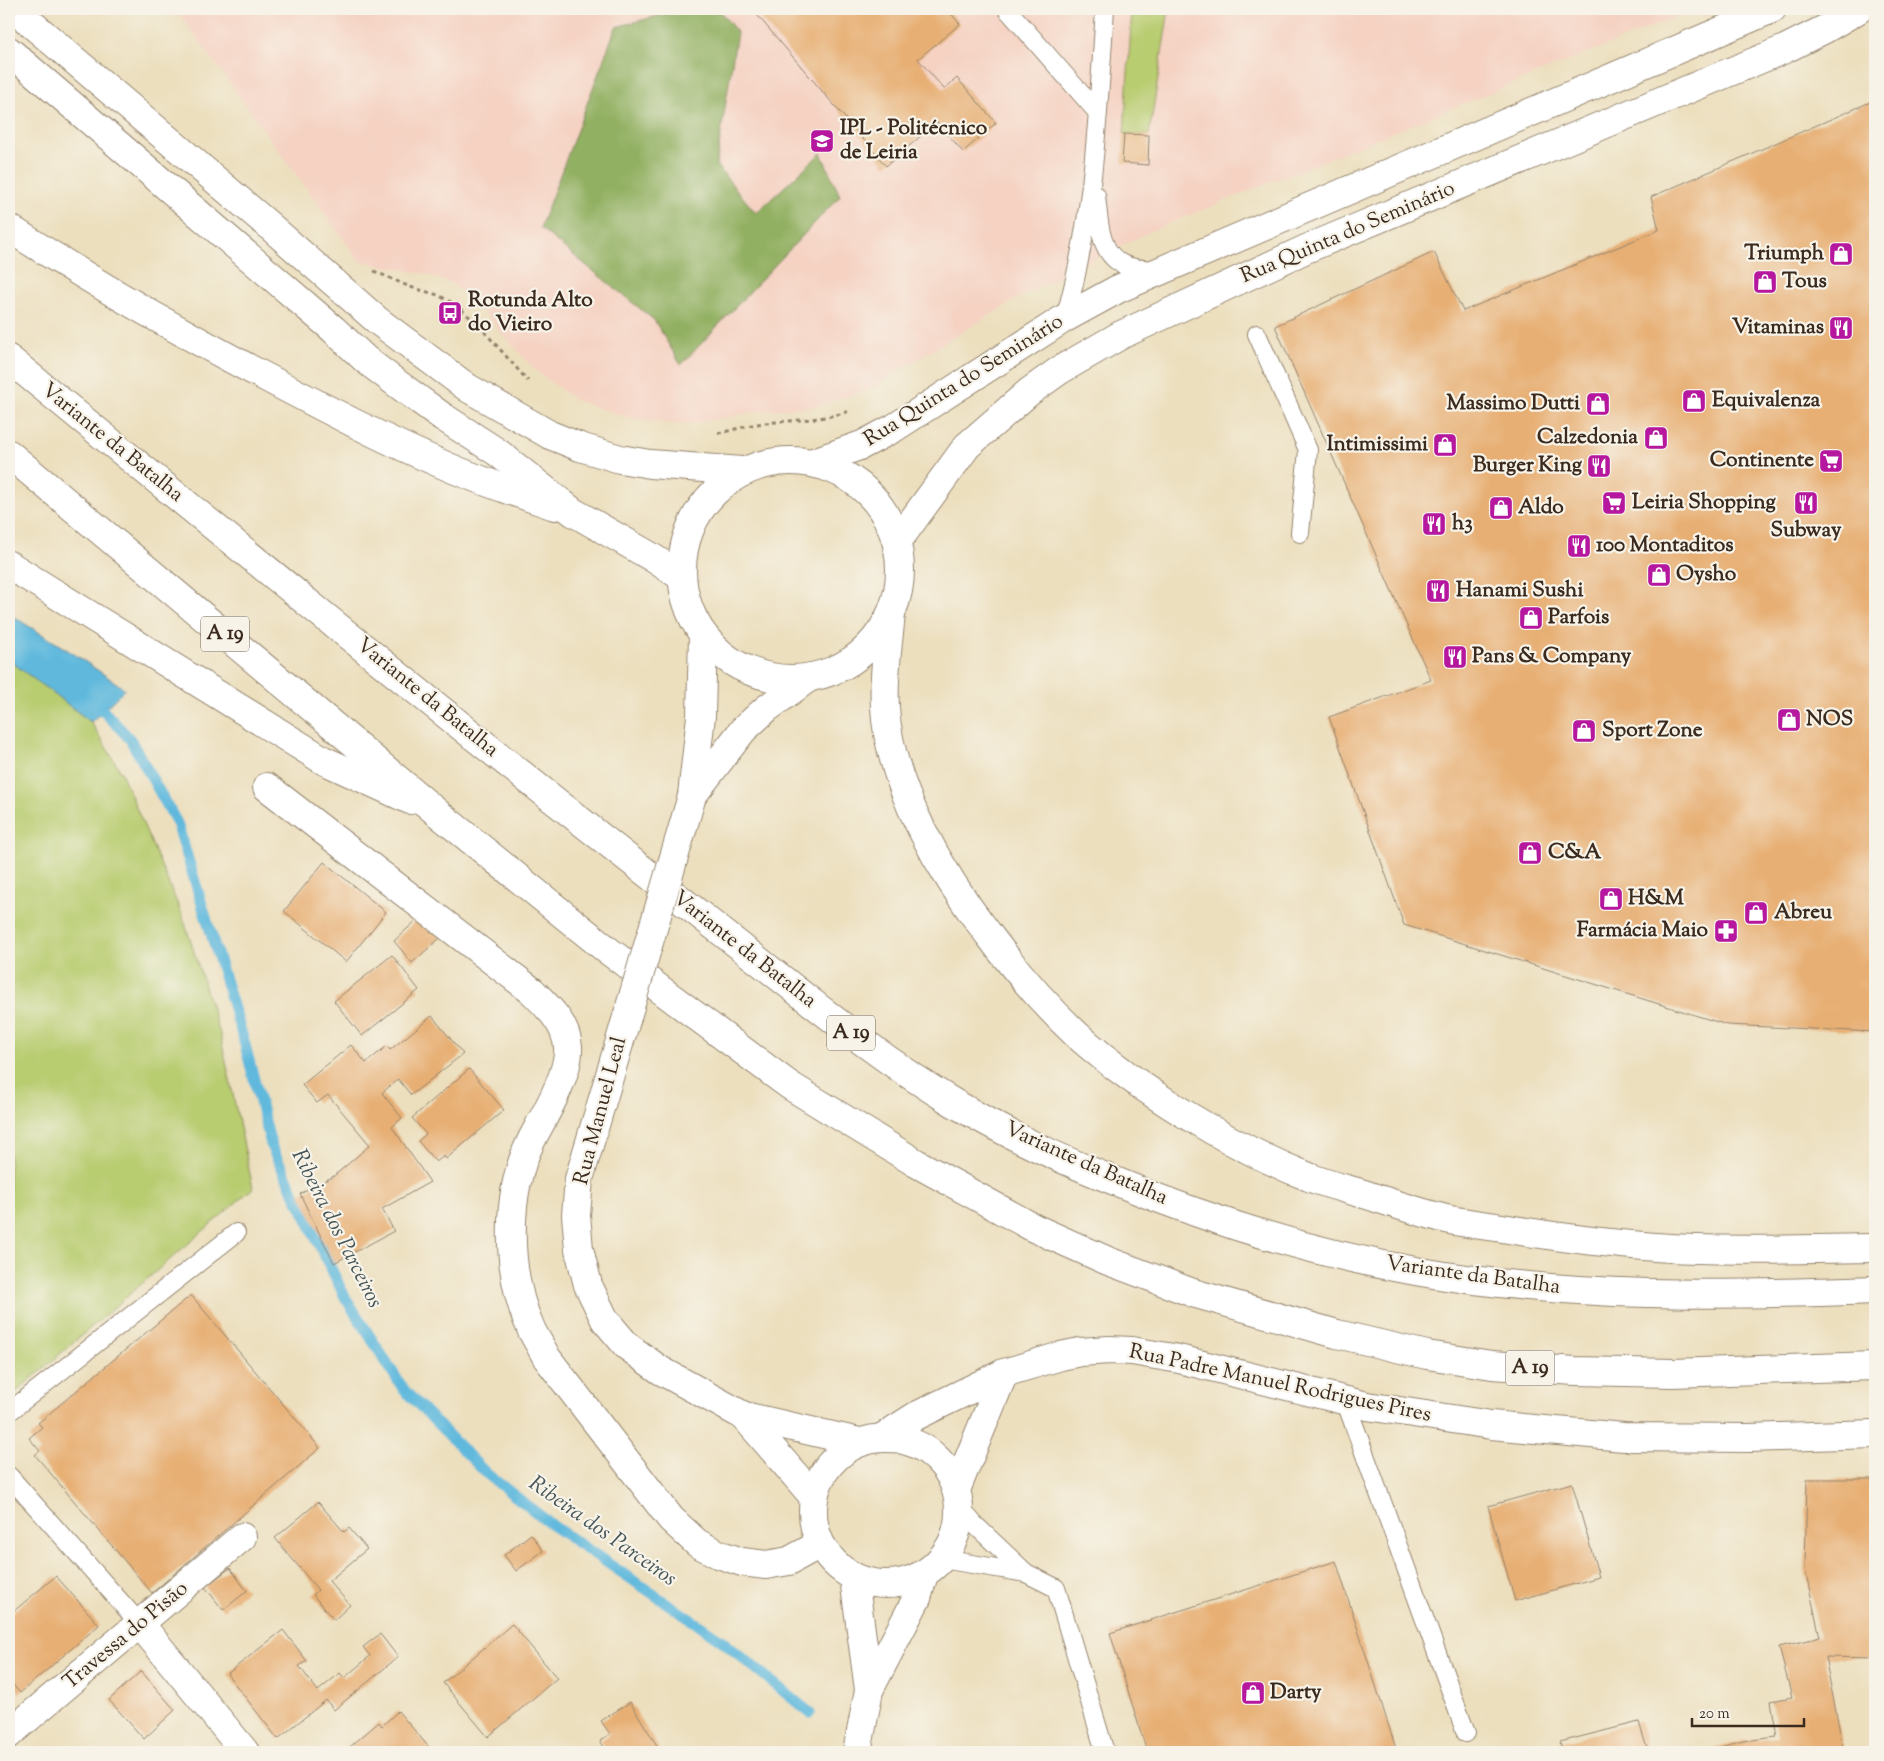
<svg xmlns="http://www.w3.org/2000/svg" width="1884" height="1761" viewBox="0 0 1884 1761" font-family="'Sorts Mill Goudy',serif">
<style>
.built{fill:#f5d2c2}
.green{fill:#b8cc70;stroke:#7a7b47}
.forest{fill:#92b062;stroke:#666d40}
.water{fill:#60b9dd;stroke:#4e727e}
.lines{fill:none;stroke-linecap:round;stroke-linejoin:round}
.stream{stroke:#60b9dd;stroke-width:11}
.building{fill:#e7af73}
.lane-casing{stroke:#94846e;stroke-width:20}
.street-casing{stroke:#94846e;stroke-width:30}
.secondary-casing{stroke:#94846e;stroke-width:30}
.highway-casing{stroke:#94846e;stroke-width:30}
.path{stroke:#94846e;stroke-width:3;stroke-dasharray:4 4;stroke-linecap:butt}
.lane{stroke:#fff;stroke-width:18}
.street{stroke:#fff;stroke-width:28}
.secondary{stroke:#fff;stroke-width:28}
.highway{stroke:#fff;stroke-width:28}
.secondary-bridge-casing{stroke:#94846e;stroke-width:30;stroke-linecap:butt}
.secondary-bridge{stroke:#fff;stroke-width:28}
.labels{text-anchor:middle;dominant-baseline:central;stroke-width:4.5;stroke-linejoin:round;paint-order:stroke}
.shield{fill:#f7f3e8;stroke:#73665b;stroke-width:1}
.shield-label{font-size:20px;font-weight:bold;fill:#3b2a1e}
.poi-label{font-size:21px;font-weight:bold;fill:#3b2a1e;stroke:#f7f3e8;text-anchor:start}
.street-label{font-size:21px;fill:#3b2a1e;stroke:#f7f3e8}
.water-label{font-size:22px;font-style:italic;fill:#465557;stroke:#f7f3e8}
</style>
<rect width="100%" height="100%" fill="#f7f3e8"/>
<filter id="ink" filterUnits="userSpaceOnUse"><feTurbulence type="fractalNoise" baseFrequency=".02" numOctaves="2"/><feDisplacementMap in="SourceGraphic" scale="10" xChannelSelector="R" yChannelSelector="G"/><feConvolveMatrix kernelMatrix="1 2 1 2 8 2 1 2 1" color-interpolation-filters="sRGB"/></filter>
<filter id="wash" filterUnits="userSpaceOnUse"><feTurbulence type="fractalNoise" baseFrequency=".0096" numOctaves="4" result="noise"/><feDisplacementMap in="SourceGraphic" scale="20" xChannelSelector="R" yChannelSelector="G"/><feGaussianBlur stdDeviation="1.12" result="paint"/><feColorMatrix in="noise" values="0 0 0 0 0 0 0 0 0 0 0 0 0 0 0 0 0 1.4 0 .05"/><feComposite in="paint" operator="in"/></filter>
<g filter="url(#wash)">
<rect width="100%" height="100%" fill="#ecdfbe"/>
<path class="built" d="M176,9H1696L1151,231L1023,295L866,391L812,407L757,411L719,419L681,425L630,418L575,400L536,371L475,304L451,283L425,274L359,261Z"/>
<g class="green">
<path d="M1132,9H1169L1149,135L1124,134Z"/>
<path d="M9,660L91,722L121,772L183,917L220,1034L253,1188L9,1398Z"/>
</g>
<path class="forest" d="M666,9H718L737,32L716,165L756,213L821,153L840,196L681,365L654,320L540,228L616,27L669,13Z"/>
<path class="water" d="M9,614L74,654L125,689L91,722L9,660Z"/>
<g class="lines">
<path class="stream" d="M94,701L130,739L177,823L244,1041L272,1148L345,1297L404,1390L487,1474L556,1528L721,1640L810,1713"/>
</g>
<g id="blocks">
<g class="building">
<path d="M752,9H947L960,24L918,59L944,89L957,78L996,123L963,152L937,122L886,166Z"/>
<path d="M1875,100V1032L1727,1025L1404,925L1329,717L1431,680L1275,326L1434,252L1463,311L1659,230L1651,197Z"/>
<path d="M1124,134L1149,135L1148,165L1122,163Z"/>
<path d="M324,862L386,912L346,962L284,911Z"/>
<path d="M421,916L440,938L412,963L394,941Z"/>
<path d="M392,955L419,990L362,1036L334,1001Z"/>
<path d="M432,1016L463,1054L411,1095L398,1079L382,1093L402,1118L392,1127L430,1182L382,1209L394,1231L334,1263L300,1194L334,1176L370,1145L328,1095L317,1103L302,1085L351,1045L366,1063L387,1046L390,1050Z"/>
<path d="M469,1069L504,1110L446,1159L444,1156L436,1162L418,1141L426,1134L412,1118Z"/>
<path d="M191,1295L320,1448L152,1593L35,1455L40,1451L29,1438L42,1427L38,1423Z"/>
<path d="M1807,1479H1875V1658L1825,1657L1844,1752H1702L1743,1741L1777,1737L1771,1701L1792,1697L1779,1647L1820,1637L1805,1569Z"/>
<path d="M1572,1483L1599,1577L1515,1601L1488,1506Z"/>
<path d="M318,1502L344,1532L349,1528L367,1549L329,1581L350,1605L334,1620L313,1595L318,1590L275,1538Z"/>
<path d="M531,1534L543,1551L516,1571L504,1555Z"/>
<path d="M1336,1561L1397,1752H1147L1110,1633Z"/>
<path d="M230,1568L247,1591L223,1610L205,1587Z"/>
<path d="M56,1576L99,1625L20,1693L9,1680V1615Z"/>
<path d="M512,1624L557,1678L488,1737L443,1683Z"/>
<path d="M283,1630L307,1661L299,1666L318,1691L340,1673L344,1678L370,1656L363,1647L380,1634L398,1657L334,1710L326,1700L278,1739L227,1674Z"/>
<path d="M141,1671L175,1710L144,1739L109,1700Z"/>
<path d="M630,1702L661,1752H608L600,1741L610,1734L601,1721Z"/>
<path d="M398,1711L433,1752H344L379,1722L382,1726Z"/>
<path d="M1639,1722L1648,1752H1563L1560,1742Z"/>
</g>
</g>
</g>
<g filter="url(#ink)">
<use href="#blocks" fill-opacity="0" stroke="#94846e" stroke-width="1"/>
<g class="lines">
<defs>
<g id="lane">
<path d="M1007,9L1098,113"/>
<path d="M1096,195C1099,220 1098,256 1127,266C1136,269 1148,269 1158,271"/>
<path d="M1065,318C1094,218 1098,113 1105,9"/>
<path d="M1257,334L1308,450L1300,533"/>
<path d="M1345,1400L1466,1733"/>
<path d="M9,1412L236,1233"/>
<path d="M9,1476L140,1624"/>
<path d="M959,1507L974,1524L1026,1573L1056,1588L1105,1752"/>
<path d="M942,1559L1026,1573"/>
</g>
<g id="street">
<path d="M267,787L532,991C548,1007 566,1023 568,1047C570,1073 544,1116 532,1139C504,1194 506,1275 532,1331C537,1340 542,1349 547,1358L671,1519L697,1543L718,1554L742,1562L766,1565L789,1561L820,1544"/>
<path d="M883,1437L916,1416L1004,1373L1061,1356L1080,1352L1109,1350L1132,1351L1179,1359L1367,1406L1491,1425L1624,1437L1749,1438L1875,1434"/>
<path d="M956,1490L1004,1373"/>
<path d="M140,1624L245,1752"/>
<path d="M9,1734L242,1537"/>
</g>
<g id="secondary">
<path d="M14,9L265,222L378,321L468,388L550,435L580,447L620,459L650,464L742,471"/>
<path d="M9,51L333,329L366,360L399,385L443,417L497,452L573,512L650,556L682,577"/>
<path d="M9,228C94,283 181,333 271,380C328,410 385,440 444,465C480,481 517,493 555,506"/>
<circle cx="791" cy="570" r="109"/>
<path d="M814,462L862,445L894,428L1065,318L1118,289L1772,9"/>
<path d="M897,542L967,446L1029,392L1060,370L1121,335L1306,249L1785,49L1825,29L1859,9"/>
<path d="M692,795L701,716L703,635"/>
<path d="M692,796L743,730L766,709L807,679"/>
<path d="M627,1017L579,1179L576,1215L579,1249L588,1285L605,1320L627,1346L660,1370L744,1416L859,1442"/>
<path d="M744,1416L813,1496"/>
<circle cx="886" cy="1511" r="73"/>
<path d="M854,1578L869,1690"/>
<path d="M857,1752L869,1690L917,1598L924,1574"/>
</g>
<g id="highway">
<path d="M9,359C213,526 417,693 625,856C676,896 727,936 778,976C835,1021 892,1066 954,1103C1003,1132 1057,1158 1110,1179C1208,1220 1316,1254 1421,1272C1571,1298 1724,1296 1875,1290"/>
<path d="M9,454L440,815L606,949L789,1085L916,1163L1034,1228L1108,1261L1193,1293L1337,1334L1427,1355L1492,1365L1575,1371L1673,1373L1875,1366"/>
<path d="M9,565L323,760L410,800"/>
<path d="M891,614C888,645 883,676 885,707C889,785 942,875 989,935C1015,970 1045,1005 1077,1035C1140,1091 1232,1147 1309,1177C1328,1185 1348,1189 1367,1195C1394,1204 1422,1213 1450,1220C1465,1223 1481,1225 1496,1227C1549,1236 1602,1243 1655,1247C1728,1252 1802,1249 1875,1248"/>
</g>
</defs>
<use href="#lane" class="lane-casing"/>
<use href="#street" class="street-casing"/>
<use href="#secondary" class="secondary-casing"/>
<use href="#highway" class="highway-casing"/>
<g class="path">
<path d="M374,271L410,287L438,295L458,306L482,329L528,381"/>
<path d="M718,433C731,431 744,426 757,424C787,420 820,421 850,411"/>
</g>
<use href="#lane" class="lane"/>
<use href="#street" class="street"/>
<use href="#secondary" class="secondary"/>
<use href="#highway" class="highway"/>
<defs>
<path id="secondary-bridge" d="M627,1017L692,796"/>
</defs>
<use href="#secondary-bridge" class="secondary-bridge-casing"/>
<use href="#secondary-bridge" class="secondary-bridge"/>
</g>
</g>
<defs>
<symbol id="university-square" viewBox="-11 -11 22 22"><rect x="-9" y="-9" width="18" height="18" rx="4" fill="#b5179e" stroke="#f7f3e8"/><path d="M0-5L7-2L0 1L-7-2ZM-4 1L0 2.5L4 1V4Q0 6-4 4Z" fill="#fff"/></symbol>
<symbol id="shop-square" viewBox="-11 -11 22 22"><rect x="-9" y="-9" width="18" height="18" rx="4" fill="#b5179e" stroke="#f7f3e8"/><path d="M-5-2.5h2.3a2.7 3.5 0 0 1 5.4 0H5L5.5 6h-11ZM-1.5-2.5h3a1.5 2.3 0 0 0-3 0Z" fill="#fff"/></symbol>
<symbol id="bus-square" viewBox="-11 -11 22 22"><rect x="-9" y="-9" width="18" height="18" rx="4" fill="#b5179e" stroke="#f7f3e8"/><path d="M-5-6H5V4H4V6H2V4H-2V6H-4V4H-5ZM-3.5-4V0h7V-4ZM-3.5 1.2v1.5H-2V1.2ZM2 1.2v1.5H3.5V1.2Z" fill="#fff"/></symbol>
<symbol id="restaurant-square" viewBox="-11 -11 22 22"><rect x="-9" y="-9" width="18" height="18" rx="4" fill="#b5179e" stroke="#f7f3e8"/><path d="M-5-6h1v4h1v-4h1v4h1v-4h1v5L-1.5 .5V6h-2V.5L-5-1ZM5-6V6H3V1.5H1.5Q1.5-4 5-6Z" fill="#fff"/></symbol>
<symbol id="supermarket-square" viewBox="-11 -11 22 22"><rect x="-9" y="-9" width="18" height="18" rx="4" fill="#b5179e" stroke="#f7f3e8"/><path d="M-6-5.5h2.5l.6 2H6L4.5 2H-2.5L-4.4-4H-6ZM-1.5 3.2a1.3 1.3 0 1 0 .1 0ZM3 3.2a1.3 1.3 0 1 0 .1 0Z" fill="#fff"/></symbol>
<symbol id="pharmacy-square" viewBox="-11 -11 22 22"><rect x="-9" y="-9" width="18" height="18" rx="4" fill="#b5179e" stroke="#f7f3e8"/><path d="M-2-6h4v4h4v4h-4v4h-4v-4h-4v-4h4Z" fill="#fff"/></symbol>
</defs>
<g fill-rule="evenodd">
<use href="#university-square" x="808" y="127" width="28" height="28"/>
<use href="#shop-square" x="1827" y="240" width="28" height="28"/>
<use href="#shop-square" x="1751" y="268" width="28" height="28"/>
<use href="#bus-square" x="436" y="299" width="28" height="28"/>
<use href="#restaurant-square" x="1827" y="314" width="28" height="28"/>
<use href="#shop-square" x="1680" y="387" width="28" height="28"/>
<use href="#shop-square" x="1584" y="390" width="28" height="28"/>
<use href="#shop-square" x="1642" y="424" width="28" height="28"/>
<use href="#shop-square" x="1431" y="431" width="28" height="28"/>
<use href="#supermarket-square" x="1817" y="447" width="28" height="28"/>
<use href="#restaurant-square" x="1585" y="452" width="28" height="28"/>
<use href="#supermarket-square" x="1600" y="489" width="28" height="28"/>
<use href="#restaurant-square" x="1792" y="489" width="28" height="28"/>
<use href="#shop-square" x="1487" y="494" width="28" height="28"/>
<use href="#restaurant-square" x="1420" y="510" width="28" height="28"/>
<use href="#restaurant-square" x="1565" y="532" width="28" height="28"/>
<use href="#shop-square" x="1645" y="561" width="28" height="28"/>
<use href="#restaurant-square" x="1424" y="577" width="28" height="28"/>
<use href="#shop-square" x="1517" y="604" width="28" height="28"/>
<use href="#restaurant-square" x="1441" y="643" width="28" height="28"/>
<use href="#shop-square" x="1775" y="706" width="28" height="28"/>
<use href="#shop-square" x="1570" y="717" width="28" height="28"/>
<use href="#shop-square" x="1516" y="839" width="28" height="28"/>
<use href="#shop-square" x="1597" y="885" width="28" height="28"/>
<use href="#shop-square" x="1742" y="899" width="28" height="28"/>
<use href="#pharmacy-square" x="1712" y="917" width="28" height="28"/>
<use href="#shop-square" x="1239" y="1679" width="28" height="28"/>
</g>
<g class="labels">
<g class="shield">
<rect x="201" y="616.5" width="48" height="35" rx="4"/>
<rect x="827" y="1015.5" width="48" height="35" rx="4"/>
<rect x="1506" y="1350.5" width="48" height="35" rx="4"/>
</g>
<g class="shield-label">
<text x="225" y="634">A 19</text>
<text x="851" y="1033">A 19</text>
<text x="1530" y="1368">A 19</text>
</g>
<g class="poi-label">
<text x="840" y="129">IPL - Politécnico<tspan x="840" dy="24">de Leiria</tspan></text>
<text x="1824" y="254" text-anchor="end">Triumph</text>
<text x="1782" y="282">Tous</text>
<text x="468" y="301">Rotunda Alto<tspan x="468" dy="24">do Vieiro</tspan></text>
<text x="1824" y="328" text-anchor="end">Vitaminas</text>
<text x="1712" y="401">Equivalenza</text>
<text x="1580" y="404" text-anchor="end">Massimo Dutti</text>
<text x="1638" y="438" text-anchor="end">Calzedonia</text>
<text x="1428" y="445" text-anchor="end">Intimissimi</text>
<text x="1814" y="461" text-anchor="end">Continente</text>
<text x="1582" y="466" text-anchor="end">Burger King</text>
<text x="1632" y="503">Leiria Shopping</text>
<text x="1518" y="508">Aldo</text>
<text x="1452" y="524">h3</text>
<text x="1806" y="531" text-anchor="middle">Subway</text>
<text x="1596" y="546">100 Montaditos</text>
<text x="1676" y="575">Oysho</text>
<text x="1456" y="591">Hanami Sushi</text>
<text x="1548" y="618">Parfois</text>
<text x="1472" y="657">Pans &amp; Company</text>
<text x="1806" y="720">NOS</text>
<text x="1602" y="731">Sport Zone</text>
<text x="1548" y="853">C&amp;A</text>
<text x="1628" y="899">H&amp;M</text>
<text x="1774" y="913">Abreu</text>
<text x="1708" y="931" text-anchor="end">Farmácia Maio</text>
<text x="1270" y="1693">Darty</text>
</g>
<g class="street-label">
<text transform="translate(1348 233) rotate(-23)">Rua Quinta do Seminário</text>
<text transform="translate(964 381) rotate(-32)">Rua Quinta do Seminário</text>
<text transform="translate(112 443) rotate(39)">Variante da Batalha</text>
<text transform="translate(427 698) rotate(39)">Variante da Batalha</text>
<text transform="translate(744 950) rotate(38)">Variante da Batalha</text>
<text transform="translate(601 1111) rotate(-75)">Rua Manuel Leal</text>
<text transform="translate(1086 1164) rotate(24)">Variante da Batalha</text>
<text transform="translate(1473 1276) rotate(8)">Variante da Batalha</text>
<text transform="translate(1280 1384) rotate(12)">Rua Padre Manuel Rodrigues Pires</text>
<text transform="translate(126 1636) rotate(-40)">Travessa do Pisão</text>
</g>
<g class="water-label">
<text transform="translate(336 1229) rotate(63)">Ribeira dos Parceiros</text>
<text transform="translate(602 1532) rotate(35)">Ribeira dos Parceiros</text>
</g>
</g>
<rect width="1884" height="1761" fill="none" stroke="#f7f3e8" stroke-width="30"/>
<path d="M1692 1718v8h112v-8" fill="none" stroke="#3b2a1e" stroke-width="2.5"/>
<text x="1699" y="1718" font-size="15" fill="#3b2a1e" stroke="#f7f3e8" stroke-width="4" paint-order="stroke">20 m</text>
</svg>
